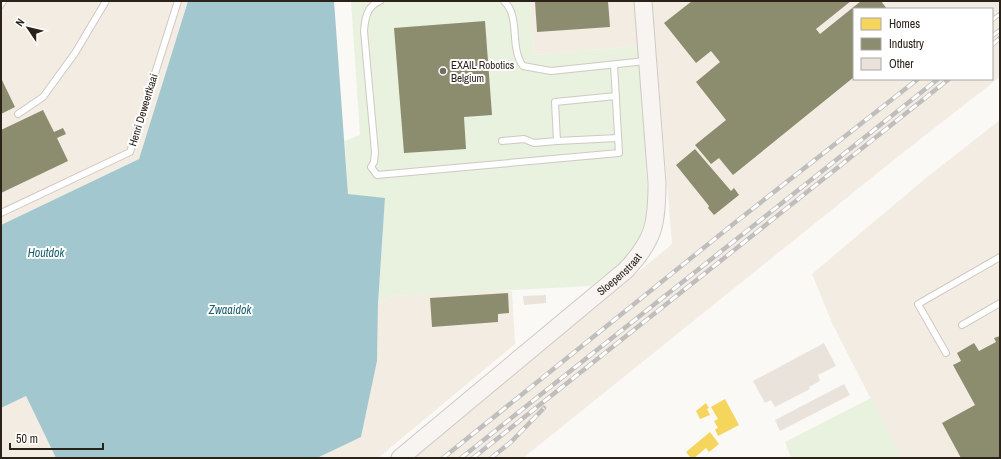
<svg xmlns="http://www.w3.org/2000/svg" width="1001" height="459" viewBox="0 0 1001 459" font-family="'Archivo Narrow',sans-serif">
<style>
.built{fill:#f3ece3;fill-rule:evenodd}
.green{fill:#e8f2df}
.water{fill:#a3c7cf}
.homes{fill:#f6d55c}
.industry{fill:#8c8c6e}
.building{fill:#eae3db}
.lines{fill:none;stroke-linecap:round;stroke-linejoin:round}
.lane-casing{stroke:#cec9c3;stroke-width:8}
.secondary-casing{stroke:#cec9c3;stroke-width:19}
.lane{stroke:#fefefe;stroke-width:6}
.secondary{stroke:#f7f4f2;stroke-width:17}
.rail-casing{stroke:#c0bebd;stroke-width:4.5}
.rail{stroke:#fff;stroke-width:3;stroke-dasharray:9;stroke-linecap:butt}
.poi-dot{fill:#746d66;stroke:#fff;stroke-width:1.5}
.labels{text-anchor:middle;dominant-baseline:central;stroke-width:4;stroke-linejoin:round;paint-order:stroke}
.poi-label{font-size:11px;fill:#2b2219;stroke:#fff;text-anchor:start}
.street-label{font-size:11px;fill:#2b2219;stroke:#fff}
.water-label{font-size:12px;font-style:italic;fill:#1b626f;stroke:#fff}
</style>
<rect width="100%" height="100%" fill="#fbf9f6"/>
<g class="built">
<path d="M1,1H188L139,159L1,225Z"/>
<path d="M530,1H635L639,46L534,55Z"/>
<path d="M652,1H1000V77L905,151L523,458H414L672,244ZM854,9H992V79H854Z"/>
<path d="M1000,120V458H901L833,325L812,274L926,178Z"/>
<path d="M497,290L512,291L515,344L378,458H317L361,436L377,361L378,304L392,296Z"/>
<path d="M26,396L56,458H1V408Z"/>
</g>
<g class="green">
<path d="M351,1H530L534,55L639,46L648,199L645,221L637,243L623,261L591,286L392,296L378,304L385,199L348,194L345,141L360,135Z"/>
<path d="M871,398L901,458H791L785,442Z"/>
</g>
<path class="water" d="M188,1H334L348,194L385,198L378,304L377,361L361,437L317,458H56L26,396L1,408V225L139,159Z"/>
<g class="homes">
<path d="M725,399L739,425L718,436L715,429L718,428L714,421L718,419L711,407Z"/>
<path d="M706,403L709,408L707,409L710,415L700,419L696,411Z"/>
<path d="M710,432L719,444L709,452L706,448L694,458H691L686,452Z"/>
</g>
<g class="industry">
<path d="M535,1H608L610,27L537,32Z"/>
<path d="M692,1H851L816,29L820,34L861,1H881L887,9H854V77L733,175L719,158L711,164L695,145L726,120L696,82L720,62L711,51L696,63L664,23Z"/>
<path d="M485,21L492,115L464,117L466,149L404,153L394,28Z"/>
<path d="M1,78L15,107L1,114Z"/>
<path d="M43,110L54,132L63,128L66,134L57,138L68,161L1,193V130Z"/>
<path d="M695,149L731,191L734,188L739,195L714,215L708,208L709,206L676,165Z"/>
<path d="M508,293L509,313L498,314V322L432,327L430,298Z"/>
<path d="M1000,336V457L961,458L942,423L975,405L953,365L961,361L957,353L974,343L979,351L996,342L994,338Z"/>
</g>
<g class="building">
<path d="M546,295V303L524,305L523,296Z"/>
<path d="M824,343L836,366L818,375L820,381L809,387L810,389L775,407L771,400L765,403L753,381Z"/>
<path d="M844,384L850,395L780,431L775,420Z"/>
</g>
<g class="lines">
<defs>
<g id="lane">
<path d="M380,1C367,6 365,18 364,31L375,152L374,162L371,167L377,175L619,153L614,65"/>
<path d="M504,1C521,17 509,47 523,66L551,71L646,61"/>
<path d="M616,96L555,102L557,141L618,138"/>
<path d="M18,114L43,97L75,53L106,1"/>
<path d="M502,141L524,139L534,143L557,141"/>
<path d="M1,213L130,152L178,1"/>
<path d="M962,325L1000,303"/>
<path d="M946,353L918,304L1000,257"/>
</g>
<g id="secondary">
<path id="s1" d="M400,458L626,270C654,240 657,224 657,183L643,1"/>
</g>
</defs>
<use href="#lane" class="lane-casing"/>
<use href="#secondary" class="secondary-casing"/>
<use href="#lane" class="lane"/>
<use href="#secondary" class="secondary"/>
<defs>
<g id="rail">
<path d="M1,7L5,1"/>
<path d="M992,20L1000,14"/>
<path d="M992,36L1000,30"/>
<path d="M992,45L1000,38"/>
<path d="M443,458L737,221L918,79"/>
<path d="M461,458L938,79"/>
<path d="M473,458L949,79"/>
<path d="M491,458L511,442L544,408"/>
</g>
</defs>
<use href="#rail" class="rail-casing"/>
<use href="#rail" class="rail"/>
</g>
<circle class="poi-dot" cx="443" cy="71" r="4"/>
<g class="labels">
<g class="poi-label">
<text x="451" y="65">EXAIL Robotics<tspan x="451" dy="13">Belgium</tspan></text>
</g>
<g class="street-label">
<text transform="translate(143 110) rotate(-73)">Henri Deweertkaai</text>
<text stroke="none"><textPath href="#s1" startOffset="286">Sloepenstraat</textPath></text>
</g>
<g class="water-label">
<text x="46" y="253">Houtdok</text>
<text x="230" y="310">Zwaaidok</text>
</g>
</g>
<rect width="1001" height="459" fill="none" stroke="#2b2219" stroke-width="4"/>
<rect x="853" y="8" width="140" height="72" fill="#ffffff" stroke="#aaa7a3"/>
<rect x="861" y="18" width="20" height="12" fill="#f6d55c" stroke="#aaa7a3"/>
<text x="889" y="28" font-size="12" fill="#2b2219">Homes</text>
<rect x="861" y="38" width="20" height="12" fill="#8c8c6e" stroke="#aaa7a3"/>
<text x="889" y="48" font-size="12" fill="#2b2219">Industry</text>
<rect x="861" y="58" width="20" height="12" fill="#eae3db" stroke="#aaa7a3"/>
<text x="889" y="68" font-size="12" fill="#2b2219">Other</text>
<g transform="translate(28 28) rotate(305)" stroke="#ffffff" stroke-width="3" paint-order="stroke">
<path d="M0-3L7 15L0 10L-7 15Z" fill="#2b2219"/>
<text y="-6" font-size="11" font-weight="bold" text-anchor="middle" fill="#2b2219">N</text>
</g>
<path d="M10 443v6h93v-6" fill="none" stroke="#2b2219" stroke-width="2"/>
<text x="16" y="443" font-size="12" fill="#2b2219" stroke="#ffffff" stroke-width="3" paint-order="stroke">50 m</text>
</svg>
